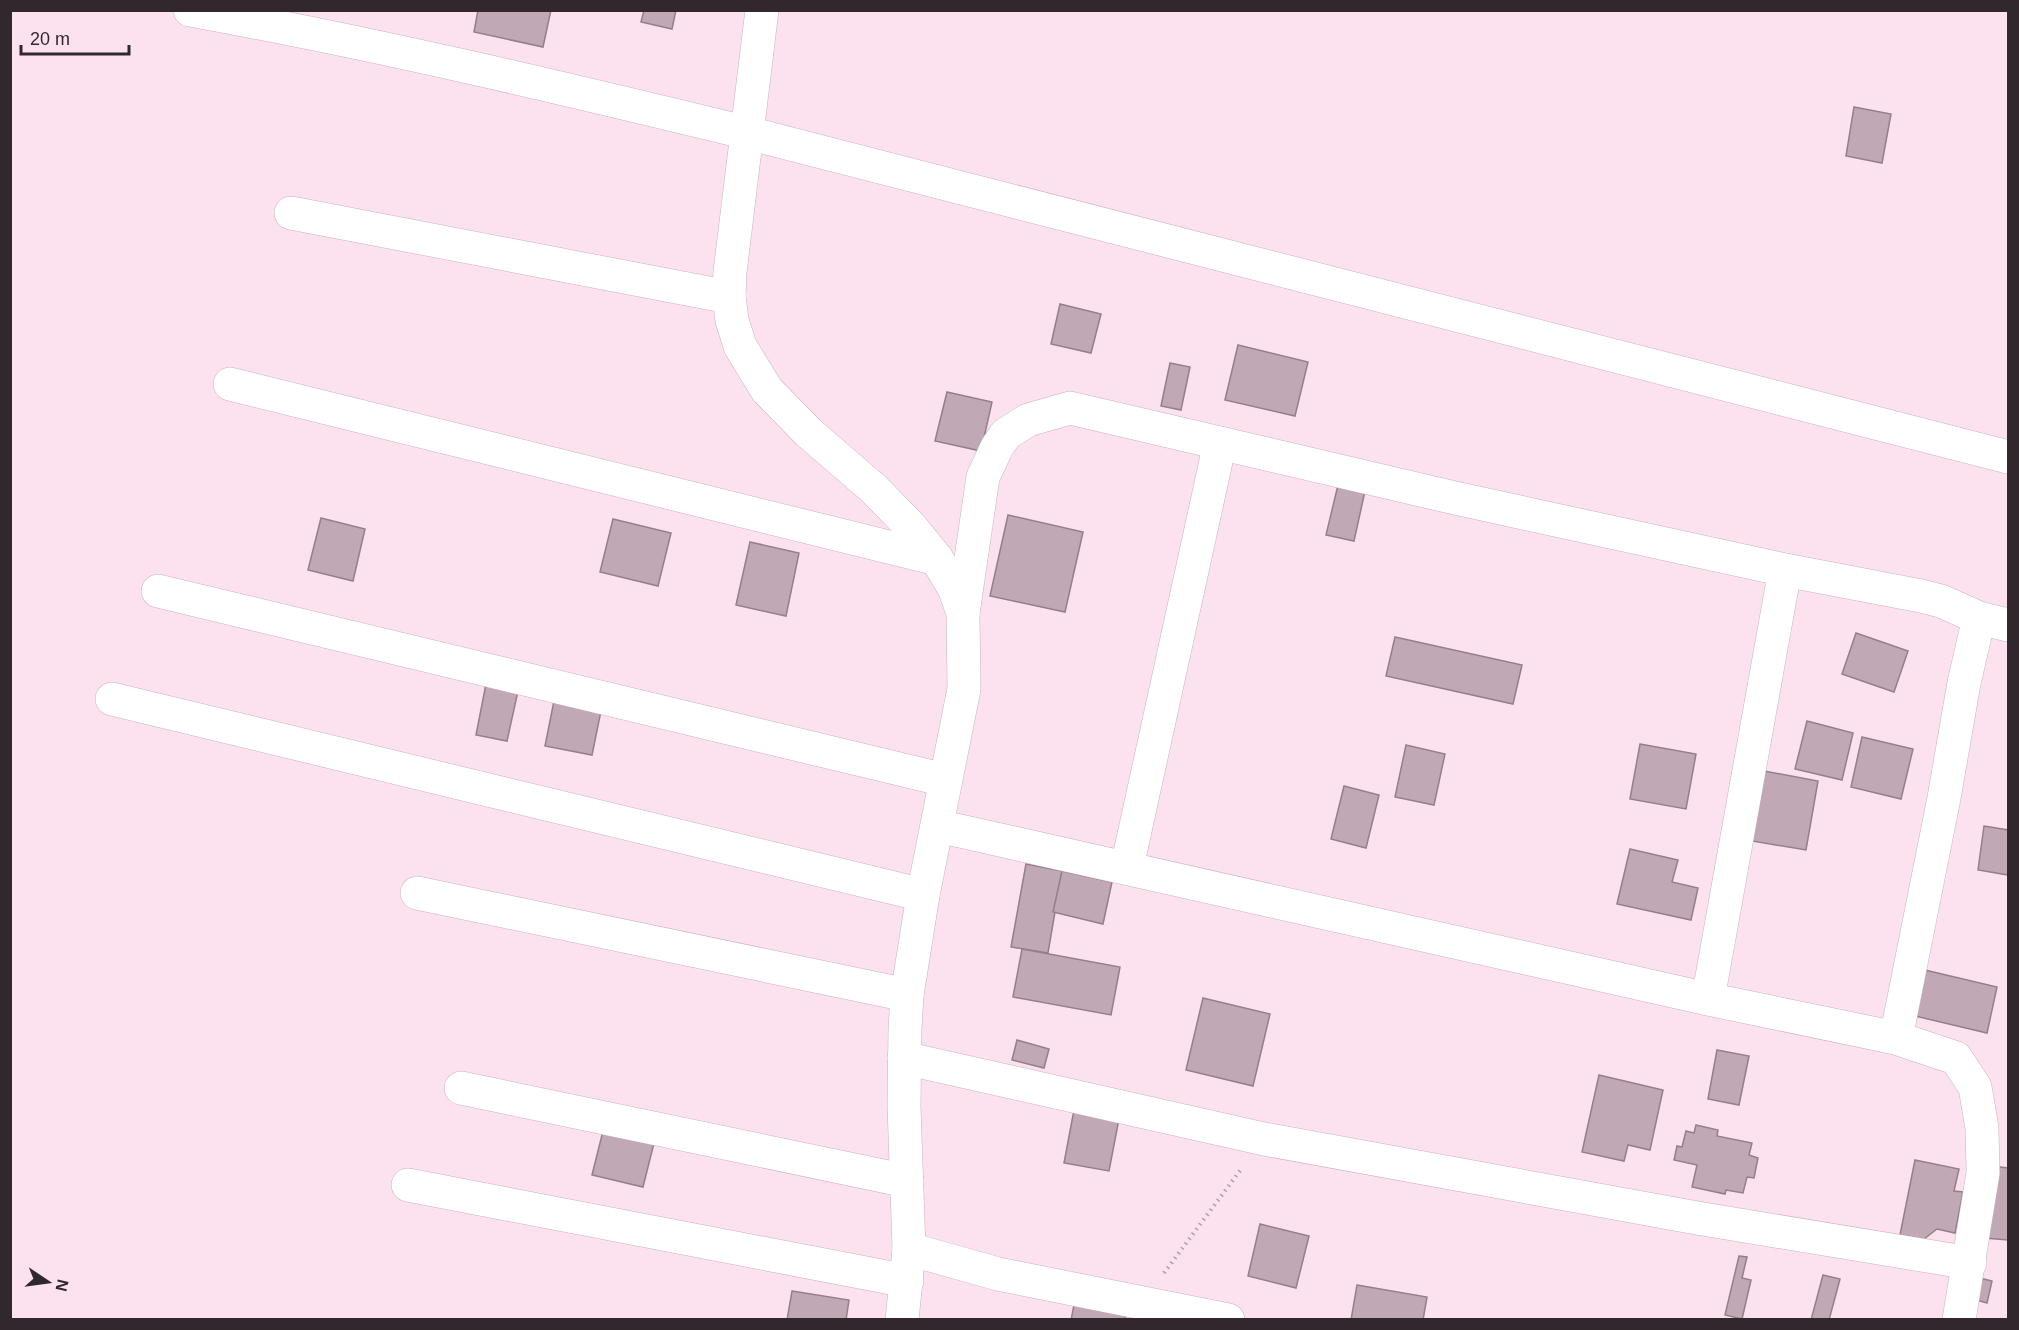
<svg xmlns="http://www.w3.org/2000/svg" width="2019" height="1330" viewBox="0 0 2019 1330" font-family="Arial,sans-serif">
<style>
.building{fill:#c0a9b4;stroke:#957f89;stroke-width:1.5}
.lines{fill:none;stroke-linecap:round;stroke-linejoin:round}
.minor-casing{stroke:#c9b2bd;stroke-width:34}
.path{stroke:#b39fa9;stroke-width:4;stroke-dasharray:1.5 4.5;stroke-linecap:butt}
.minor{stroke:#fff;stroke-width:33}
</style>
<rect width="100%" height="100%" fill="#fbe2ee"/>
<g class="building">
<path d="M478,10H551L543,47L474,32Z"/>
<path d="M644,10H676L672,29L641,22Z"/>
<path d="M1854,107L1891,114L1882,163L1846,156Z"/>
<path d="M1060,304L1101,314L1091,353L1051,344Z"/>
<path d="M1238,345L1308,362L1295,416L1225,400Z"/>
<path d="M1170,363L1190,367L1181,410L1161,406Z"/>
<path d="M947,392L992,402L981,451L935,441Z"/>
<path d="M1338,485L1365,491L1354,541L1326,535Z"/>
<path d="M1008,515L1083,532L1065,612L990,596Z"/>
<path d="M321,518L365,529L353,581L308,570Z"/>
<path d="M613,519L671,533L658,586L600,572Z"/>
<path d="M750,542L799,553L786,616L736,605Z"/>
<path d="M1856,633L1908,651L1894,692L1842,674Z"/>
<path d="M1395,637L1522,665L1513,704L1386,676Z"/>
<path d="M486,684L518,691L507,741L476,735Z"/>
<path d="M555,696L602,706L592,755L545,746Z"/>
<path d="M1807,721L1853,733L1842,780L1795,769Z"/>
<path d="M1862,737L1913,749L1901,799L1851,787Z"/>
<path d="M1640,744L1696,754L1686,809L1630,799Z"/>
<path d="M1406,745L1445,754L1434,805L1395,797Z"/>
<path d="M1764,771L1818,781L1806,850L1752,841Z"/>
<path d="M1344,786L1379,795L1366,848L1331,839Z"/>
<path d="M1984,826L2008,830V875L1978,870Z"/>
<path d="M1630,849L1678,860L1672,882L1698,888L1691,920L1617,904Z"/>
<path d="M1026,864L1062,871L1048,953L1011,947Z"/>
<path d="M1062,871L1112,882L1103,924L1053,912Z"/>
<path d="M1022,949L1120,967L1111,1015L1013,997Z"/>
<path d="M1925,970L1997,987L1987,1033L1915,1016Z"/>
<path d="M1203,998L1270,1014L1253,1086L1186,1070Z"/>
<path d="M1017,1040L1049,1049L1044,1068L1012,1060Z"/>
<path d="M1717,1050L1749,1056L1739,1105L1708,1099Z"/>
<path d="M1599,1075L1663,1090L1650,1150L1628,1145L1624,1161L1582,1152Z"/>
<path d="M1074,1110L1119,1119L1109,1171L1064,1163Z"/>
<path d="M605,1123L656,1135L643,1187L592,1175Z"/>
<path d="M1696,1125L1718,1130L1717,1136L1752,1143L1749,1155L1758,1158L1754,1178L1747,1177L1743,1193L1726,1190L1725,1194L1692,1187L1697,1165L1674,1160L1677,1146L1682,1147L1686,1131L1694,1133Z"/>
<path d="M1915,1160L1959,1169L1954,1191L1963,1192L1955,1233L1937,1229L1924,1239L1900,1235Z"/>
<path d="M1992,1166L2008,1168V1240L1984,1238Z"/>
<path d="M1260,1224L1309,1236L1296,1288L1248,1276Z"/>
<path d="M1739,1256L1747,1257L1742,1278L1751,1280L1742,1319L1725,1315Z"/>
<path d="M1823,1275L1840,1279L1829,1320H1811Z"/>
<path d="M1972,1276L1992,1281L1987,1303L1966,1297Z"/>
<path d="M1357,1285L1427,1297L1423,1320H1351Z"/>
<path d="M792,1291L849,1300L846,1320H787Z"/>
<path d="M1074,1305L1126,1315L1125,1320H1071Z"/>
</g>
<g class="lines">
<defs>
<g id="minor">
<path d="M190,10C378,44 563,88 748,133L2008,457"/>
<path d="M762,10L730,272L729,297L732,320L740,346L767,390L808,432L874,489L911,527L937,559L955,590L963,613L964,689L923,895L907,995L905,1029L904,1106L909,1249L902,1320"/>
<path d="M291,213L729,297"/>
<path d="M230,384L937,559"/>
<path d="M1785,570L1921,596L1941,601L1979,618L1964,683L1944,798L1896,1038"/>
<path d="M158,591L945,780"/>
<path d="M963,613L983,477L997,447L1006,434L1028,420L1070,408L1455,498L1785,570L1708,999"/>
<path d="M1979,618L2008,625"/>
<path d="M112,699L923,895"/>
<path d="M938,826L1708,999L1896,1038L1956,1058L1975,1087L1982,1128L1983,1173L1959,1320"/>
<path d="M1127,867L1220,443"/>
<path d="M417,893L907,995"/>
<path d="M904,1058L1264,1139L1697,1218L1970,1263"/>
<path d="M461,1088L907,1181"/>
<path d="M408,1185L907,1281"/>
<path d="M909,1249L998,1274L1228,1320"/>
</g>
</defs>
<use href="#minor" class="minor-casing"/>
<path class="path" d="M1164,1273L1242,1168"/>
<use href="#minor" class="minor"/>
</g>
<rect width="2019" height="1330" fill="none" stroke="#31282d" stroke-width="24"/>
<g transform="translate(48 1282) rotate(103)" stroke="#fbe2ee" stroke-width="4.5" paint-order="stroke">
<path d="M0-4.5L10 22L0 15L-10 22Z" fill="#31282d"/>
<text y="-9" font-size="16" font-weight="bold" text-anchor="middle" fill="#31282d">N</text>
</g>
<path d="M21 45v9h108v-9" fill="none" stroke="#31282d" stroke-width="3"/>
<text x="30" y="45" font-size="18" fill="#31282d" stroke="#fbe2ee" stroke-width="4.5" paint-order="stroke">20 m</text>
</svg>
